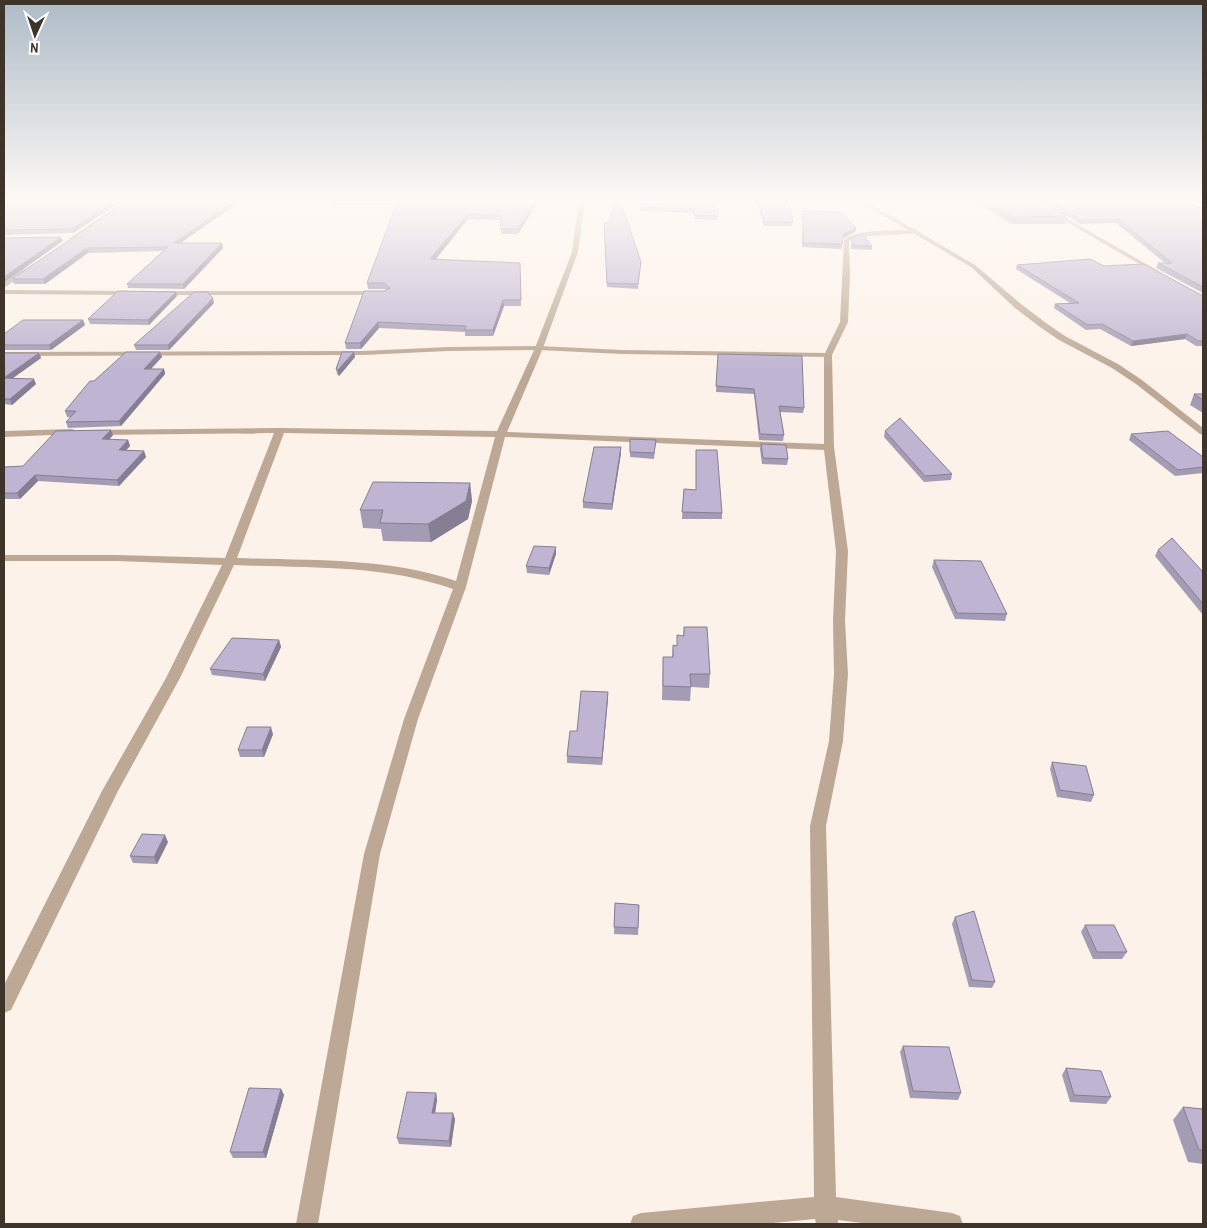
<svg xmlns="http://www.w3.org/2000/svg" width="1207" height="1228" viewBox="0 0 1207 1228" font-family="'Archivo Narrow',sans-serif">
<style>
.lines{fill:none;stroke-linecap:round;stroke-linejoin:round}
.lane{fill:#bca895;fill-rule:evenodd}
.street{fill:#bca895;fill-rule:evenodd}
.wall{fill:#a49bb4}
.shaded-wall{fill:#867e92}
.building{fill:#bfb4d1;stroke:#867e92}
</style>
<rect width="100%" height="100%" fill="#fdf2e9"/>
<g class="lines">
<g class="lane">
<path d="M918,230L920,233L858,237L849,241L850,275L848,322L832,355L828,357L622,354L539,350L448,351L363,355L4,356V352L363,351L448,347L539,346L622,350L825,353L840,322L844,240C855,228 901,231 918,230Z"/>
<path d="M4,290L132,291L136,293L132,295L4,294Z"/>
<path d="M157,291H380L384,293L380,295H157Z"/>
</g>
<g class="street">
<path d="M126,200H133L74,240H70V238Z"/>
<path d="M579,200H585L578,252L543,348L507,432L824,444V355L828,353L832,355L834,447L848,551L845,621L848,674L843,741L826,826L836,1197L952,1213L960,1216L963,1224H869L838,1220V1224H816L815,1219L761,1224H630L633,1216L641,1213L814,1197L810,826L829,741L834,674L833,621L836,551L824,450L505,437L466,587L418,719L380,854L318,1224H296L364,854L404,719L453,589C383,564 307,568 234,565L180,678L118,791L11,1010L4,1013V985L102,791L166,678L222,565L117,561H4V555H117L225,558L274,433L94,435L91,434V430L278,428L497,431L535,348L572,252ZM284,433L495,437L456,581C385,557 310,561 237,558Z"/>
<path d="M857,200H864L975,265L1021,304L1046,323L1065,336L1118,364L1142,380L1203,428V435L1200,434L1136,384L1112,368L1059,340L1040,327L1015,308L971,267Z"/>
<path d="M1028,200H1035L1160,272L1155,273Z"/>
<path d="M24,269L29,270L4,288V283Z"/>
<path d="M72,429L75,430V434L4,437V431Z"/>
</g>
</g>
<g class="wall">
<path d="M4,200H123L73,233L4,235Z"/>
<path d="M128,200L181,243H222L223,248L184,289L128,288L127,284L163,251L88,253L45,284H14L12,279Z"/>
<path d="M332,200H539L518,234H501V220L468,219L435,260L520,263L521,306H504L493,336H465V332L379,328L361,349H346L345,343L384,291L386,290L385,289H368L367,283L397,205H333Z"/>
<path d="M639,200H718L717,220L694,219V213L640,211Z"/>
<path d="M756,200H788L793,222L792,226H764Z"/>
<path d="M977,200H1175L1203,208V293L1156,268L1158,263H1165L1116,223L1080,224L1067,216L1065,224H1011L976,202Z"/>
<path d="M1186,200H1203V204Z"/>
<path d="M803,211L856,228L855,232L843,238L842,249L802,247Z"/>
<path d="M604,223L641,262L638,289L607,287Z"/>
<path d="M852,238L872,246V250L851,249Z"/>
<path d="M1017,265L1104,266L1203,296V346H1196L1185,339L1131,346L1100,329L1086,330L1054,308L1055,304L1070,303L1016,269Z"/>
<path d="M177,296L149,325L90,324L88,319Z"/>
<path d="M214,303L169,350H136L134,345Z"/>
<path d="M83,320L85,325L51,350H4V334Z"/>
<path d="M160,352L162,357L151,369H164L165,374L121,426L68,428L66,422L71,417H67L65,411L94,381Z"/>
<path d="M354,352L355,357L339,376L337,374L336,369Z"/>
<path d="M4,353H39L41,358L13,378L36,384L12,405L4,404Z"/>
<path d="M718,354L804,408L803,413L780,412L784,435L783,441L759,440L754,394L716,392Z"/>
<path d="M1194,394H1203V413L1190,405Z"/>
<path d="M885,431L952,474L951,480L924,482L884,437Z"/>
<path d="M1131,434L1203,457V473L1175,476L1129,440Z"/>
<path d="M113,435L109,440H128L130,446L126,450L144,451L146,457L119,486L38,481L20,499H4V467L23,466Z"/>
<path d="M630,439L656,440L654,459L630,457Z"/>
<path d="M761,444L788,459L787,465L762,464L760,449Z"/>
<path d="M621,453L612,510L583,508V502Z"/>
<path d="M470,483L472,501L468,519L431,542L383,541L381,529L363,528L360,510Z"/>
<path d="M684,489L695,490L722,513V519H682Z"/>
<path d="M556,547V554L549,575L527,573L526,566Z"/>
<path d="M1158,550L1203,572V615L1155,556Z"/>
<path d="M934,560L1007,614L1005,621L955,619L932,567Z"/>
<path d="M684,627L710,674L709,688L691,687L690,701L662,700L663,657H672L673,645L677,646V635L683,636Z"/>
<path d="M279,640L281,647L265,681L212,675L210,669Z"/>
<path d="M608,692L602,765L567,763V756Z"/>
<path d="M273,734L264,757H240L238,750Z"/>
<path d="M1052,762L1094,795L1091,802L1057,797L1050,769Z"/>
<path d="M168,842L157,864L133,863L130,856Z"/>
<path d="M615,903L639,905L638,935L614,934Z"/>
<path d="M955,917L995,982L992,988L969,987L952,924Z"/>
<path d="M1085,925L1127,952L1122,959H1093L1081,932Z"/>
<path d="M903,1046L961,1093L958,1100L910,1098L900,1052Z"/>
<path d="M1066,1068L1111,1097L1106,1104L1070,1102L1062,1075Z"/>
<path d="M281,1089L284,1095L266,1158H233L230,1152Z"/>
<path d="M436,1093L437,1100L435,1113L455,1119L451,1147L399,1144L397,1138Z"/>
<path d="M1183,1107L1203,1109V1164L1188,1162L1173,1120Z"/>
</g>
<g class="shaded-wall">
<path d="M116,200H123L73,233L72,229Z"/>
<path d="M236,200H242L175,247L174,243Z"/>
<path d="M536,200H539L518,234V229Z"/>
<path d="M468,214V219L431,265L430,259Z"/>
<path d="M856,228L855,232L843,238L844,234Z"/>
<path d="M61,237L63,241L4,283V277Z"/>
<path d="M222,243L223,248L184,289L183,284Z"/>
<path d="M87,248L88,253L45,284L43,279Z"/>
<path d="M176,292L177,296L149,325L148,320Z"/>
<path d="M213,298L214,303L169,350L168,345Z"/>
<path d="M503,300L504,306L493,336V330Z"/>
<path d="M83,320L85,325L51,350L49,345Z"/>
<path d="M378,322L379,328L361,349L360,343Z"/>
<path d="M1187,334L1185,339L1131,346L1133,341Z"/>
<path d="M160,352L162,357L146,374L144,369Z"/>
<path d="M354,352L355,357L339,376L338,370Z"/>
<path d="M39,353L41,358L6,383L4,378Z"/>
<path d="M164,369L165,374L121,426L119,421Z"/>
<path d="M34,379L36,384L12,405L10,399Z"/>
<path d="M111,430L113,435L104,445L102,439Z"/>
<path d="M128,440L130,446L121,456L119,450Z"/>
<path d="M621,447V453L612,510V504Z"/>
<path d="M144,451L146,457L119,486L117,480Z"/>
<path d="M35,475L38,481L20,499L17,493Z"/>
<path d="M470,483L472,501L468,519L431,542L428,524Z"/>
<path d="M556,547V554L549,575V568Z"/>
<path d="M279,640L281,647L265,681L263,674Z"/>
<path d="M608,692V699L602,765V758Z"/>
<path d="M271,727L273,734L264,757L262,750Z"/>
<path d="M165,835L168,842L157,864L154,857Z"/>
<path d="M281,1089L284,1095L266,1158L263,1152Z"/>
<path d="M436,1093L437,1100L434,1119L432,1113Z"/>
<path d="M453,1113L455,1119L451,1147L449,1141Z"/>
</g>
<g class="building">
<path d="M4,200H116L72,229L4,230Z"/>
<path d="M128,200H236L174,243H222L183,284H127L168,247L87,248L43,279H12Z"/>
<path d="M332,200H376L332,201Z"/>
<path d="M398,200H536L518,229H500L501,215L468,214L430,259L520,263L521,300H503L493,330H465L466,326L378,322L360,343H345L364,291H384L390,288L384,283H367Z"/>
<path d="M615,200H620L641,262L638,284L607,283L604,223H609Z"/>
<path d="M640,200H718V216L694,215V209L640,207Z"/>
<path d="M758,200H788L789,201L793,222H765Z"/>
<path d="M986,200H1039L1067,216L1013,217Z"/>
<path d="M1047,200H1175L1203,208V287L1158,263H1172L1118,219L1081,220Z"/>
<path d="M803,211L841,212L856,228L844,234L842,244L803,243Z"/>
<path d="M862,234L872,246L852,245V238Z"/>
<path d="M61,237L4,277V238Z"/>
<path d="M1090,259L1104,266L1144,264L1203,296V341H1198L1187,334L1133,341L1102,324L1088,325L1055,304L1079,303L1017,265Z"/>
<path d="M118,291L176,292L148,320L88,319Z"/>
<path d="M194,292H207L213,298L168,345H134Z"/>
<path d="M23,320H83L49,345H4V334Z"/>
<path d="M126,352H160L144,369H164L119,421L66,422L76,411H65L90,381H94Z"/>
<path d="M342,352H354L338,370L336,369Z"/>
<path d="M4,353H39L4,378Z"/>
<path d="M718,354L802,356L804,408L779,406L784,435L760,434L754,389L716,386Z"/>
<path d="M4,378L34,379L10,399H4Z"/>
<path d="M1194,394H1203V400Z"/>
<path d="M900,418L952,474L925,476L885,431Z"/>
<path d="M111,430L102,439L128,440L119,450L144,451L117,480L35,475L17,493H4V467L23,466L56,431Z"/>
<path d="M1168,431L1203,457V467L1178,470L1131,434Z"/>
<path d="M630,439L656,440L654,453L630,452Z"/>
<path d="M761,444L786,445L788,459L763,458Z"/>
<path d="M594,447H621L612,504L583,502Z"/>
<path d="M696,450H717L722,513L682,512L684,489L696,490Z"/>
<path d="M373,482L470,483L466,501L428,524L380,523L383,510H360Z"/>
<path d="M1172,538L1203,572V604L1158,550Z"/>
<path d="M534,546L556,547L549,568L526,566Z"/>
<path d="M934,560L981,561L1007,614L957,613Z"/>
<path d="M684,627H707L710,674H690L691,687L663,686V657H673V645L677,646V635L684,636Z"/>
<path d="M232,638L279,640L263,674L210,669Z"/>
<path d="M581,691L608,692L602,758L567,756L570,731H577Z"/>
<path d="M247,727H271L262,750H238Z"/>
<path d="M1052,762L1086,766L1094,795L1060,790Z"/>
<path d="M142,834L165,835L154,857L130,856Z"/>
<path d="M615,903L639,905L638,928L614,927Z"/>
<path d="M974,911L995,982L972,980L955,917Z"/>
<path d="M1085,925H1114L1127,952H1097Z"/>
<path d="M903,1046L949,1047L961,1093L913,1091Z"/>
<path d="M1066,1068L1101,1071L1111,1097L1074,1095Z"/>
<path d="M249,1088L281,1089L263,1152H230Z"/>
<path d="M407,1092L436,1093L432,1113H453L449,1141L397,1138Z"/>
<path d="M1183,1107L1203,1109V1150H1199Z"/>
</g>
<linearGradient id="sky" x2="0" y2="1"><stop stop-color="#adbbc8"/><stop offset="0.54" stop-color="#fef9f5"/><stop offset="1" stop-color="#fef9f5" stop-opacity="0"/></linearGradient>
<rect width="1207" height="372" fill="url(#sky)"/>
<rect width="1207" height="1228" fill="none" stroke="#3e342a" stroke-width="10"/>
<g transform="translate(35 35) rotate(183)" stroke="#ffffff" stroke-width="4" paint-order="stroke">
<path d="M0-4L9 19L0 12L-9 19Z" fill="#3e342a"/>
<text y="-8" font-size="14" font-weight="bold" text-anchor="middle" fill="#3e342a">N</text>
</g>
</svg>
